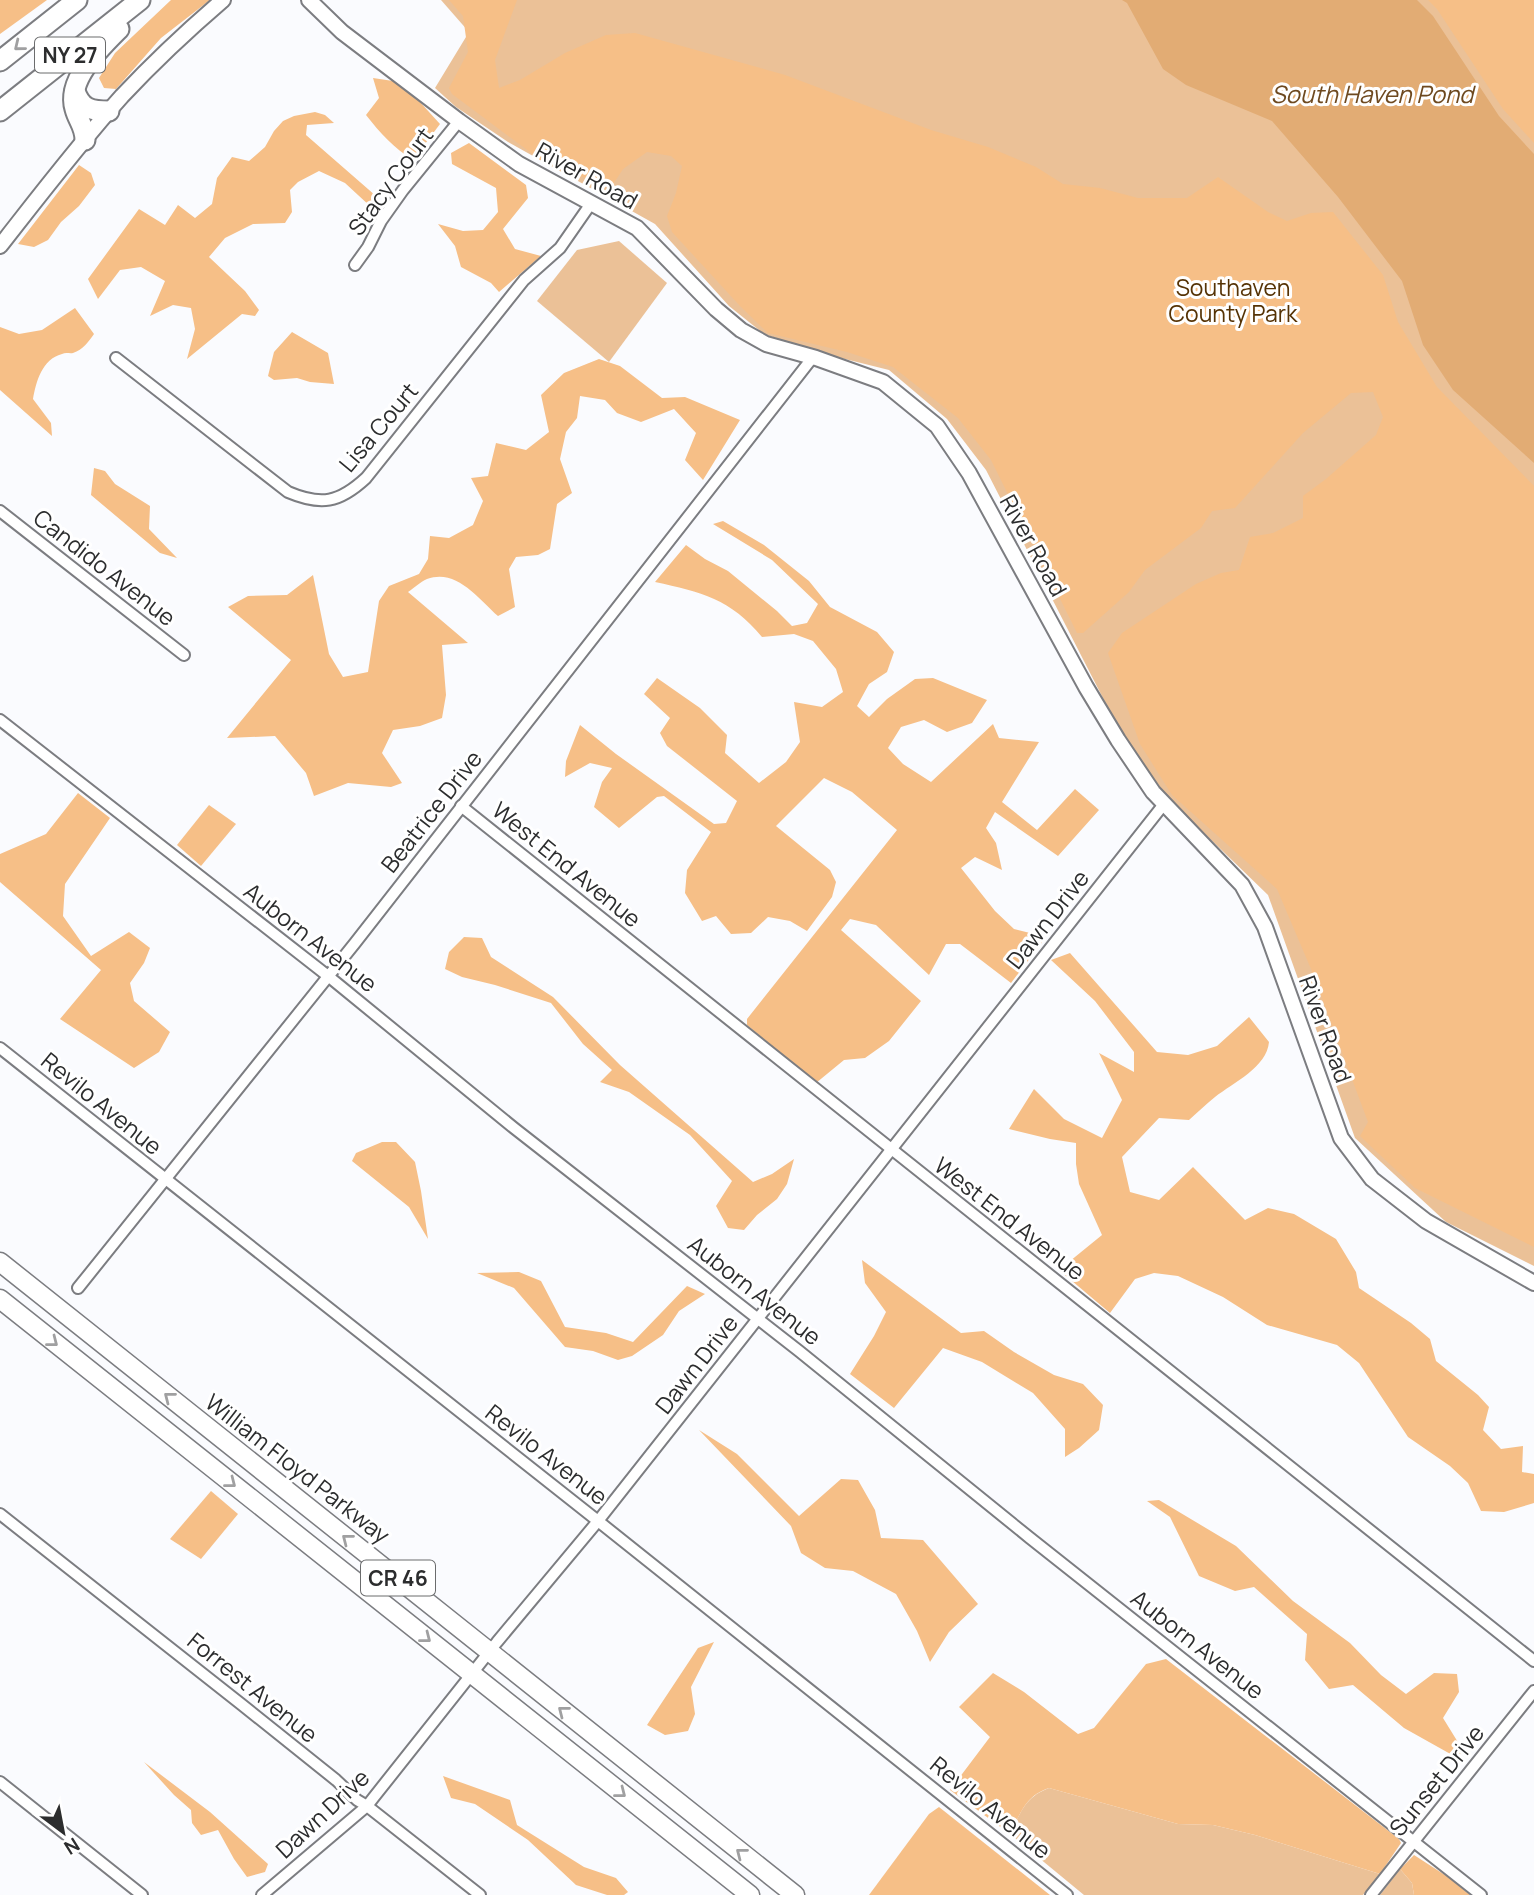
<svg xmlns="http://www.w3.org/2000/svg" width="1534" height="1895" viewBox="0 0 1534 1895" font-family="Manrope,sans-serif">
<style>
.green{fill:#ebc197}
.forest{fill:#f6bf87}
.water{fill:#e2ac74}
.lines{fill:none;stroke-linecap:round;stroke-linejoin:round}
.minor-casing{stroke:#7c7d81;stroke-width:14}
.tertiary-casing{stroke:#7c7d81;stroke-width:18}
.trunk-casing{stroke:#7c7d81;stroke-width:21}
.motorway-casing{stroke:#7c7d81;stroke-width:23}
.minor{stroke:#fff;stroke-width:10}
.tertiary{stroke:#fff;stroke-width:14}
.trunk{stroke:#fff;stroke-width:18}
.motorway{stroke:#fff;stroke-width:19}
.oneway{stroke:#a0a0a1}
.labels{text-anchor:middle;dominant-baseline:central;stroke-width:6;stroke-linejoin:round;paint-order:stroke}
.shield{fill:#fff;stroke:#6b6c6d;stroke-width:2}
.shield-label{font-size:21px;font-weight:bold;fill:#2c2d2e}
.street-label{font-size:23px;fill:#2c2d2e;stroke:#fff}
.park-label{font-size:23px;fill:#563305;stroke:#fff}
.water-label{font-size:24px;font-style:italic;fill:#6e491f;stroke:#fff}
</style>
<rect width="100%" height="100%" fill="#fafbfe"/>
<g class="green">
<path d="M441,0H1534V1266L1446,1222L1355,1138L1268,895L1170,800L1125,741L986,470L947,419L889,370L821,353L764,334L729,306L655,224L508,142L456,107L435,88L469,32Z"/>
<path d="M619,241L667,283L609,362L537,301L577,250Z"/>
<path d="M1049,1788L1178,1824L1213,1825L1255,1835L1380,1874L1363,1895H1084L1010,1834C1021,1812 1025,1797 1049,1788Z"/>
<path d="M1400,1869L1412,1883L1414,1895H1380Z"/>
</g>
<g class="forest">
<path d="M0,0H47L0,34Z"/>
<path d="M171,0H210L161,38L116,89L104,88L99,78L115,53Z"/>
<path d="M449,0H517L495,60L499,88L520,80L565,53L606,35L635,33L785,75L931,130L988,147L1036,167L1063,184L1100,188L1138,198H1187L1218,177L1268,212L1287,221L1311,213L1333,212L1383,275L1398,322L1437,387L1534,486V1247L1415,1188L1360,1136L1368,1122L1311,969L1277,889L1172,795L1140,744L1108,653L1122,633L1196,584L1221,573L1239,570L1250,537L1273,533L1303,518V496L1326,479L1376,435L1383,417L1373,392L1351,393L1303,433L1235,508L1212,511L1201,528L1145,570L1129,592L1083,633H1077L991,460L958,418L893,367L847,352L768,333L740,306L672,232L667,216L676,193L682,166L671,156L647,152L623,169L612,186L601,184L542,161L452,94L449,88L468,52L463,16Z"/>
<path d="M1428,0H1534V143L1503,109L1437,9Z"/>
<path d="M373,78L393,81L419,101L440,124L413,160C394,148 380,133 366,115L379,98Z"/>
<path d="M315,112L325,115L334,123L307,125L306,135L376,196L371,207L345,183L319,171L298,182L290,190L292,212L285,223L253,224L225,238L209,257L245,291L259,310L255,316L242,314L187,359L195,329L191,308L173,305L150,316L165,281L141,267L120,270L98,299L88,279L139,209L165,225L178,205L195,218L212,204L217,178L232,157L249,161L265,147L274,131L283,121L294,116Z"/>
<path d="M469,143L526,185L528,198L503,229L515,249L541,256L499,292L491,283L461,267L455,246L438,224L463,231L483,230L498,212L496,188L452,164L451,153Z"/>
<path d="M79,165L91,173L95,185L79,206L61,222L48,240L34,247L18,244Z"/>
<path d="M75,308L94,334C89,341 83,350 73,353C70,354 66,352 62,354C42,359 36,382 33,399L51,423L52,436L0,390V327L19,334L42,330Z"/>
<path d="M292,332L328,353L334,384L310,382L297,378L274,380L268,376L274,352Z"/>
<path d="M599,359L620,366L662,398L685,397L740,420L703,480L685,460L696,433L674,409L641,422L617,413L605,400L580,396L577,418L566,432L560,459L572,493L557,504L550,549L538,555L516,557L509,569L515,607L498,616C478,598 456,568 427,579C420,582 414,588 408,592L468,643L442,645L446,695L442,718L420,726L393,730L382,753L402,783L391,787L348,783L314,796L306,773L275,736L227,738L291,660L228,607L248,596L287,595L313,575L329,654L343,677L368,672L379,601L389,586L419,574L428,559L430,536L449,538L473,525L483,501L471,478L488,476L496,443L526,450L549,432L541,395L564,373Z"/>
<path d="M94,468L105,471L115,484L150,506L149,529L177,558L160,553L91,495Z"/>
<path d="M723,521L764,545L809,581L830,607L877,632L894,652L887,672L869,684L857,706L869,717L887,699L915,679L933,678L987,700L972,723L947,732L924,720L901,727L888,748L903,764L931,782L993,724L999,738L1039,742L1002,802L1037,830L1075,789L1099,810L1058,856L995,812L986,828L996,843L1002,870L975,857L961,868L995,911L1014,929L1046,937L1011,983L960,944H946L929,975L876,925L850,919L841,930L921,1001L889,1041L865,1058L844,1060L816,1083L747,1025V1019L897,830L852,792L824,778L776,826L830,870L836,882L832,897L807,931L790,921L768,917L751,933L731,934L716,916L702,921L685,893L687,870L711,832L664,796L657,797L619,828L594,807L602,782L612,768L590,763L565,777L566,761L580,725L616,754L714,824L726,823L737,801L667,746L660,733L670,718L644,694L657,678L700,708L727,735L725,753L759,783L786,762L800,742L794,702L822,707L843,692L836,669L813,641L794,634L762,637C731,599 701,592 655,582L686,545L705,559L728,571L777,611L792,626L807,623L818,604L772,560L713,524Z"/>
<path d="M78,793L110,818L65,884L63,916L91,956L129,932L150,948L144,963L130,983L134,1001L170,1032L159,1052L134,1068L60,1019L101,970L0,882V854L46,834Z"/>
<path d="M209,805L236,824L201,866L177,845Z"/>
<path d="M464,937L482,938L491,957L553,997L620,1065L753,1182L772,1174L794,1159L787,1184L777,1199L757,1215L744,1230L728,1228L716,1206L732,1181L690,1135L629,1092L600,1082L612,1070L583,1044L551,1003L495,985L462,977L445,969L449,952Z"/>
<path d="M1070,953L1157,1052L1188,1055L1217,1046L1249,1017L1269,1042C1267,1067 1233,1083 1215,1097C1206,1104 1198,1112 1189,1120L1159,1118L1122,1157L1130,1192L1159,1200L1193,1167L1245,1220L1268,1208L1294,1214L1336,1239L1356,1272L1359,1288L1411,1323L1430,1339L1436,1361L1478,1395L1489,1407L1483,1430L1501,1449L1523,1446L1522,1472L1534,1474V1503L1504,1512L1481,1511L1468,1483L1450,1466L1408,1437L1359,1363L1337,1345L1267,1325L1223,1297L1178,1276L1154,1273L1135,1279L1110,1313L1059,1270L1102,1235L1079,1184L1076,1164V1143L1050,1139L1009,1129L1034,1089L1064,1119L1102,1138L1122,1100L1099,1053L1134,1072V1052L1095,1001L1051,960Z"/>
<path d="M382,1142H396L415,1162L421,1191L428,1239L409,1207L352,1161L356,1153Z"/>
<path d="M862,1260L961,1333L984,1331L1014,1352L1054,1375L1083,1384L1103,1405L1099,1430L1079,1448L1065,1457V1429L1033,1393L982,1362L943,1348L894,1408L850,1374L874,1336L886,1312L865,1283Z"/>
<path d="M519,1272L541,1281L565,1327L606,1333L633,1342L687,1286L705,1294L679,1311L663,1335L632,1356L618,1360L593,1351L565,1347L514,1288L477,1273Z"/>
<path d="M699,1430L737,1454L799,1516L841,1479L858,1480L875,1510L881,1538L923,1540L978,1604L949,1632L930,1662L917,1631L896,1594L853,1571L825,1568L801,1553L791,1526Z"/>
<path d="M211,1491L238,1514L201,1559L170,1539Z"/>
<path d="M1159,1500L1236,1546L1293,1601L1350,1643L1381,1675L1406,1694L1434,1673L1457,1674L1459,1692L1443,1718L1464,1752L1454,1756L1404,1728L1353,1685L1329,1689L1305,1660L1307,1634L1254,1587L1235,1591L1199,1576L1170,1517L1147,1501Z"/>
<path d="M714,1642L691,1687L695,1714L688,1731L665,1735L647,1725L698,1648Z"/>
<path d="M1166,1659L1399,1839L1401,1843L1380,1874L1255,1835L1213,1825L1178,1824L1049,1788C1025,1796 1021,1813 1010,1834L950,1790L990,1737L959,1707L993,1673L1024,1692L1078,1734L1094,1728L1146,1664Z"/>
<path d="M144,1762L210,1812L268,1864L265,1872L247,1877L234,1859L218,1830L201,1835L192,1823L191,1810L174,1795Z"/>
<path d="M443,1776L510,1800L517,1825L584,1867L616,1878L628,1892L624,1895H607L576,1885L528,1840L475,1804L451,1798Z"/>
<path d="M939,1807L1050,1895H869L929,1814Z"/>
<path d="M1414,1855L1448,1877L1470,1895H1414L1412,1883L1400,1869Z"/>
</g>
<path class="water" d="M1122,0H1417L1433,16L1499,116L1534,154V463L1453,390L1423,345L1402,281L1338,197L1272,121L1186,85L1163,69L1127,3Z"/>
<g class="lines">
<defs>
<g id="minor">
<path d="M355,265L368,247L381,221L403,190L459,121"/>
<path d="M116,358L288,492C321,506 339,503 366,478L524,280L560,248L592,202"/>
<path d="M0,511L184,655"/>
<path d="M0,720L328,976L514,1128L799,1351L1030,1538L1481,1895"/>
<path d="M461,806L1534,1661"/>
<path d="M0,1048L598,1521L1067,1895"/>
<path d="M78,1288L355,943L813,357"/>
<path d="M0,1514L241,1704L336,1780L357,1800L367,1806L480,1895"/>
<path d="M0,1782L142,1895"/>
<path d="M262,1895L367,1806L374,1797L497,1642L598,1521L1164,804"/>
<path d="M1371,1895L1534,1691"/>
</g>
<g id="tertiary">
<path d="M309,0L342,32L459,121L519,164L637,228L716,309L741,330L766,344L816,358L883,382L937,426L969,473L1086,687L1118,740L1153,792L1242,885L1265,927L1341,1138L1372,1179L1426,1221L1534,1283"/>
<path d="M0,246C40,195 79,144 122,96C154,62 188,30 223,0"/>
</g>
<g id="trunk">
<path d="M0,1262L795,1895"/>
<path d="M0,1299L750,1895"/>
</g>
<g id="motorway">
<path d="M0,61L77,0"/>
<path d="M75,91C81,109 91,111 109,111"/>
<path d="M0,111L140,0"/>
<path d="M85,140C85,126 78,121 75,109C66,80 101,47 119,29"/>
</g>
</defs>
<use href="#minor" class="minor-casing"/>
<use href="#tertiary" class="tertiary-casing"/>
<use href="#trunk" class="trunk-casing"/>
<use href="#motorway" class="motorway-casing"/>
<use href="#minor" class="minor"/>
<use href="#tertiary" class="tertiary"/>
<use href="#trunk" class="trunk"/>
<use href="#motorway" class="motorway"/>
</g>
<defs><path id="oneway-chevron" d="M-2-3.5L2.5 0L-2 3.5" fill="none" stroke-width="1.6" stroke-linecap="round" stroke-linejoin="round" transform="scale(1.75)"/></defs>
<g class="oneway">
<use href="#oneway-chevron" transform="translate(19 46) rotate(141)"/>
<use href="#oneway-chevron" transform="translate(53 1342) rotate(38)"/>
<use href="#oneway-chevron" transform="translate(169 1397) rotate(-142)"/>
<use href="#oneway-chevron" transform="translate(231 1483) rotate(38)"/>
<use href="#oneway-chevron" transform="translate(347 1539) rotate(-142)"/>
<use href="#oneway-chevron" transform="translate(426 1638) rotate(38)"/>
<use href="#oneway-chevron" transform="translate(563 1711) rotate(-142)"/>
<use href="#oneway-chevron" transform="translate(621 1793) rotate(38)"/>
<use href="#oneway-chevron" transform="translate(741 1853) rotate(-142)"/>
</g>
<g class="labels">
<g class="shield">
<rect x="35" y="37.5" width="70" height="35" rx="5"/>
<rect x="361" y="1560.5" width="74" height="35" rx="5"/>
</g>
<g class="shield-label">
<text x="70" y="55">NY 27</text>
<text x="398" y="1578">CR 46</text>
</g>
<g class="street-label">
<text transform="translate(587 175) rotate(29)">River Road</text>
<text transform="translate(390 181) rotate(-54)">Stacy Court</text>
<text transform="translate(378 427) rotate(-50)">Lisa Court</text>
<text transform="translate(1034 545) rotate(61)">River Road</text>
<text transform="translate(105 567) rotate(38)">Candido Avenue</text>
<text transform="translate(431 811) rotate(-52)">Beatrice Drive</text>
<text transform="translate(567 864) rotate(39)">West End Avenue</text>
<text transform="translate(1047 919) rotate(-52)">Dawn Drive</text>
<text transform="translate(311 937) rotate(38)">Auborn Avenue</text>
<text transform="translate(1326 1029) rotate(70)">River Road</text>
<text transform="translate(102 1103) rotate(39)">Revilo Avenue</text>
<text transform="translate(1010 1218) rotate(38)">West End Avenue</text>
<text transform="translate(755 1290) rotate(38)">Auborn Avenue</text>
<text transform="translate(696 1364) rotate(-52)">Dawn Drive</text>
<text transform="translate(547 1454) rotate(38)">Revilo Avenue</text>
<text transform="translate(298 1468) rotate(38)">William Floyd Parkway</text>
<text transform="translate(1198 1644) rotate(38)">Auborn Avenue</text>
<text transform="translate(253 1687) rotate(39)">Forrest Avenue</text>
<text transform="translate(1436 1780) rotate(-51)">Sunset Drive</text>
<text transform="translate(991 1807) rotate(39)">Revilo Avenue</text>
<text transform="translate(322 1813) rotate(-43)">Dawn Drive</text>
</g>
<g class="park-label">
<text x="1233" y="287">Southaven<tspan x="1233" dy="26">County Park</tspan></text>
</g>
<g class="water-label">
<text x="1372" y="93">South Haven Pond</text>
</g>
</g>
<g transform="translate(63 1832) rotate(148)" stroke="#ffffff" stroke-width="5" paint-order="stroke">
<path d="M0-5L12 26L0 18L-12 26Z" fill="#2c2d2e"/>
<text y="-10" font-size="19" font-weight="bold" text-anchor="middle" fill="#2c2d2e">N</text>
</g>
</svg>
